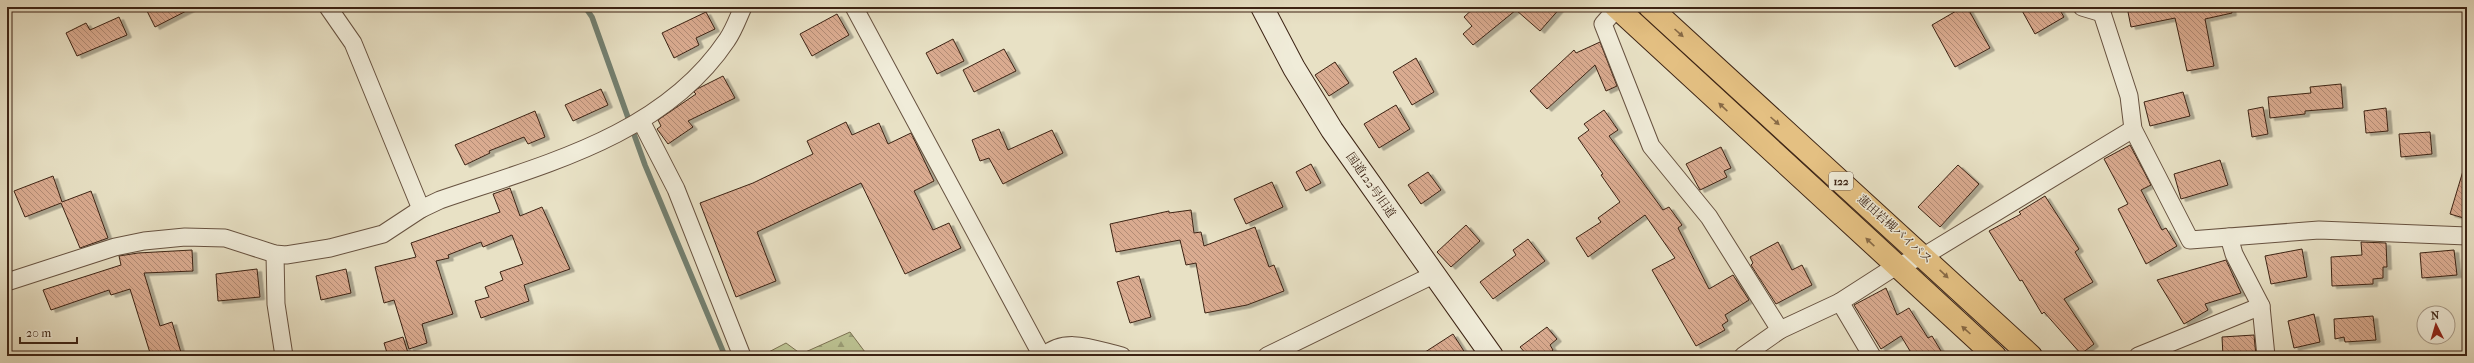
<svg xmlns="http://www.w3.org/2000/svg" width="2474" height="363" viewBox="0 0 2474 363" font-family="'IM FELL French Canon','Noto Serif JP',serif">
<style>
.forest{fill:url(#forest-firs);stroke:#7c7252}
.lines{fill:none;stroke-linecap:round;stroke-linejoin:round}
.stream{stroke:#738071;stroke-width:5.5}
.building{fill:url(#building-back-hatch);stroke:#3c2314;filter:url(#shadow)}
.street-casing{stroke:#675240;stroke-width:19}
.secondary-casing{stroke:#3c2314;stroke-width:24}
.highway-casing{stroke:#3c2314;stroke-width:24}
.street{stroke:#f0ecd9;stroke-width:17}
.secondary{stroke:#f0ecd9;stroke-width:22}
.highway{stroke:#e4c082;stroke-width:22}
.oneway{fill:#886a46}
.labels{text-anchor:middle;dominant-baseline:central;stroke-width:3;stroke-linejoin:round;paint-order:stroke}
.shield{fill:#f0ecd9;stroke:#725f4f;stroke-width:1}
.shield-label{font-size:11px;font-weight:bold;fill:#3c2314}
.street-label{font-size:12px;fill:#3c2314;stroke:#f0ecd9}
</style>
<defs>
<pattern id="forest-firs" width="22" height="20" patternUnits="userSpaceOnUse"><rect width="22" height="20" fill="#bbc191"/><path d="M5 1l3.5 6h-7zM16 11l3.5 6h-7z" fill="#999c75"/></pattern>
<pattern id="building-back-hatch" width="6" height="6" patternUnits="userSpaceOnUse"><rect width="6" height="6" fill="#daab90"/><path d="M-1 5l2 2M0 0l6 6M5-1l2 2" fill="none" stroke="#b28b74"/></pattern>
<filter id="shadow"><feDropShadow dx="4.5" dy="2.5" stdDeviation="0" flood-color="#0004"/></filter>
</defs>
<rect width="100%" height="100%" fill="#e8e1c5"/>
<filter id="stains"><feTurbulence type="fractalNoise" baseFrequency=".005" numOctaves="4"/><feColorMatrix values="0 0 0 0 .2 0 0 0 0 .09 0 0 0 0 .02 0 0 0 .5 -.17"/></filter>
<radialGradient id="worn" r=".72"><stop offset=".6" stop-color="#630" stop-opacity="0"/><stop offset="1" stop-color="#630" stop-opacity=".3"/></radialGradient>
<path class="forest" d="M850,332L868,356H761L786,343L801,354Z"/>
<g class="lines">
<path class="stream" d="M585,7L592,17L645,165L725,356"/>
</g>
<g class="building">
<path d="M145,7H194L155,27Z"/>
<path d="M1475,7H1561L1540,31L1516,10L1473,45L1463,34L1472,26L1464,17Z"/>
<path d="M1963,7H1967L1990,48L1955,67L1932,25Z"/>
<path d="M2020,7H2058L2064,17L2035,34Z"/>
<path d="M2127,7H2231L2232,13L2205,19L2214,66L2187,71L2175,18L2131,27Z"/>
<path d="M706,12L715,29L696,38L699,45L674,58L662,33Z"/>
<path d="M837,14L849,35L812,56L800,34Z"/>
<path d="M119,17L127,35L77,56L66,33L86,23L90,30Z"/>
<path d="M953,39L964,61L937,74L926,53Z"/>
<path d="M1600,42L1617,86L1606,91L1595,65L1547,109L1530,91L1574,50L1576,53Z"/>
<path d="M1004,49L1016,71L974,92L963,70Z"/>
<path d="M1416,58L1434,92L1412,105L1393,72Z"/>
<path d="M1335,62L1349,83L1329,96L1315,75Z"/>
<path d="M723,76L735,98L688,121L693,127L668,144L657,129L661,126L658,120L696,94L694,92L697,89Z"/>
<path d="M2341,84L2343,108L2305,111V114L2270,118L2268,97L2311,93L2310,87Z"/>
<path d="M601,89L608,105L573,121L565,105Z"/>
<path d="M2183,92L2190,116L2150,126L2144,102Z"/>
<path d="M1396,105L1410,129L1379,148L1364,124Z"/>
<path d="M2263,107L2268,134L2252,137L2248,110Z"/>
<path d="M2386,108L2388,131L2366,133L2364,111Z"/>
<path d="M1604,110L1618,130L1609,136L1663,210L1669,207L1682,225L1678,228L1709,289L1733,275L1749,300L1725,315L1728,321L1722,325L1725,330L1696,346L1652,270L1675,258L1645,215L1588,257L1576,238L1601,222L1598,218L1620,202L1601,175L1603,174L1578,138L1589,130L1584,124Z"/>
<path d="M535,111L545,137L528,144L524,137L489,151L490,153L465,165L455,145Z"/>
<path d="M846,122L852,135L879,123L888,144L911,133L934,181L914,191L933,230L949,223L961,248L905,274L861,183L757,232L776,281L736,297L700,203L753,183L813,154L807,141Z"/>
<path d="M999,129L1008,150L1052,130L1063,153L1003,184L989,158L980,161L972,140Z"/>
<path d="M2430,132L2432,154L2401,157L2399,134Z"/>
<path d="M2130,145L2151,185L2141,190L2162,230L2166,228L2177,246L2146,264L2118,209L2128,204L2104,159Z"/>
<path d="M1721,147L1731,168L1724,171L1727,177L1700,190L1686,164Z"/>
<path d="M2220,160L2228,185L2181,199L2174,174Z"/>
<path d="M1311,164L1321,183L1306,191L1296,172Z"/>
<path d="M1958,165L1979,184L1940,227L1918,207Z"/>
<path d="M2463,171L2467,172V219L2450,214Z"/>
<path d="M1428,172L1441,190L1421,204L1408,185Z"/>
<path d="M53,176L62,202L91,191L108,238L80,248L61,203L25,217L14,191Z"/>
<path d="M1272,182L1283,207L1246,224L1234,199Z"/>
<path d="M510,188L520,216L542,207L570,269L524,285L529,301L481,318L475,301L489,297L485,287L503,280L500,272L523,264L512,235L483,247L481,242L448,255L449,258L436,261L453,314L422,324L427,343L409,349L394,300L384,303L375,267L416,257L411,243L500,212L493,194Z"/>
<path d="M2045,196L2079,249L2075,252L2093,282L2064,299L2094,344L2081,354L2044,312L2042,314L2022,280L2020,281L1989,231L2021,214L2019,212Z"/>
<path d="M1191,210L1194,233L1201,232L1204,246L1255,227L1269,267L1274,265L1284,291L1247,305L1205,313L1196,263L1186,265L1180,240L1116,252L1110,224L1169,211V213Z"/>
<path d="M1466,225L1480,241L1451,267L1437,252Z"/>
<path d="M1528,239L1545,261L1493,299L1480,282L1516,255L1513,250Z"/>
<path d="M1778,242L1792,270L1802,265L1812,285L1776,304L1751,265L1753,263L1750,257Z"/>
<path d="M2361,242L2386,243L2387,267H2383V278L2373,279V284L2332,286L2331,257L2362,255Z"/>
<path d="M2302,249L2307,277L2271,284L2265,256Z"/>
<path d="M192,250L193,271L144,273L160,326L172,322L182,356H151L130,289L111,295L109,290L51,310L43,290L121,265L119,256L138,253Z"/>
<path d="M2454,250L2457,275L2422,278L2420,253Z"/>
<path d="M2226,260L2241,293L2205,304L2208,310L2184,324L2157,280Z"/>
<path d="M257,269L260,297L218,301L216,274Z"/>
<path d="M346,269L351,293L321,300L316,276Z"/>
<path d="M1139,276L1151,317L1130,323L1117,282Z"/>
<path d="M1886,288L1897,315L1909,308L1928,338L1932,336L1944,356H1913L1901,336L1881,349L1854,305Z"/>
<path d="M2314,314L2320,342L2294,348L2288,321Z"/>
<path d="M2373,316L2376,340L2345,342L2344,337L2335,339L2334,319Z"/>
<path d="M1547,327L1557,339L1550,345L1553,350L1546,356H1528L1520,347Z"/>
<path d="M1453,334L1467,356H1419Z"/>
<path d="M2254,335L2256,356H2223L2222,337Z"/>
<path d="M403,337L409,356H388L384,343Z"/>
</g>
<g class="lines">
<defs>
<g id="street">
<path d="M328,7L353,43L421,209"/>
<path d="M854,7L1042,356"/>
<path d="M2082,7L2102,13"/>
<path d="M1617,8L1603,24L1651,146L1709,217L1780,330"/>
<path d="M2102,13L2129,96L2133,129L2190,240L2319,230L2467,236"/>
<path d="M641,121L676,189L742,356"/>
<path d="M2229,237L2234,254L2261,306L2266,356"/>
<path d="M275,254L276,304L284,356"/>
<path d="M7,282L115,247L144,241L185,237L225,238L275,254L286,255L330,248L383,234L421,209L440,200C542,165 663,136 727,40C734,30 738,18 743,7"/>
<path d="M1840,302L1896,266L1924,256L2133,129"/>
<path d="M1044,356C1066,336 1095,350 1122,356"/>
<path d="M1267,356L1433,275"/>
<path d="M1743,356L1780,330L1840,302L1872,356"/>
<path d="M2138,356L2261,306"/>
</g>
<path id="secondary" d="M1262,7L1294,68L1332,130L1492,356"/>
<g id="highway">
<path d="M1616,7L1995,356"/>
<path d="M1650,7L2031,356"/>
</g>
</defs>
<use href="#street" class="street-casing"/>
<use href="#secondary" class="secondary-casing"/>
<use href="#highway" class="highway-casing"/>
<use href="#street" class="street"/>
<use href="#secondary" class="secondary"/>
<use href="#highway" class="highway"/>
</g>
<defs><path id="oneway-solid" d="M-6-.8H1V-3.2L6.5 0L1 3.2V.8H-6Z"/></defs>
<g class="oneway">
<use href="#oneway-solid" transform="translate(1679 33) rotate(42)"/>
<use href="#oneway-solid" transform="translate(1723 107) rotate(-137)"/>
<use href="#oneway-solid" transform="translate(1775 121) rotate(42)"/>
<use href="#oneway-solid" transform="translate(1870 242) rotate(-137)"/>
<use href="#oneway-solid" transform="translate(1944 274) rotate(43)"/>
<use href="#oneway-solid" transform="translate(1966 330) rotate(-138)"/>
</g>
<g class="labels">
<rect class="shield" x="1829" y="172" width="24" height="18" rx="3"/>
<g class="shield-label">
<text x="1841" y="181">122</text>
</g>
<g class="street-label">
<text transform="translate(1371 185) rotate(55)">国道122号旧道</text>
<text transform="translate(1895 229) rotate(42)">蓮田岩槻バイパス</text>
</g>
</g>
<rect width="2474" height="363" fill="none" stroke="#e8e1c5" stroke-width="24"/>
<rect x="8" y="8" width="2458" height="347" fill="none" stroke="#3c2314" stroke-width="2"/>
<rect x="12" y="12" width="2450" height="339" fill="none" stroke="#3c2314"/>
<g transform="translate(2436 325) rotate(355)"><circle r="19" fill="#f0ecd9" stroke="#a89c8a"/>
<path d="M0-3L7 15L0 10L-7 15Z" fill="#8f2418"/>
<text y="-6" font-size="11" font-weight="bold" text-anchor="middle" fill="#3c2314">N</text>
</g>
<path d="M20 337v6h57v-6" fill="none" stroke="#3c2314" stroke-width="2"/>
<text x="26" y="337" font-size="12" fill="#3c2314" stroke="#f0ecd9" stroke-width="3" paint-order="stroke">20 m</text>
<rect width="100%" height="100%" filter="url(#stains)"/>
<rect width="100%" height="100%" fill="url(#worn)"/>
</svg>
